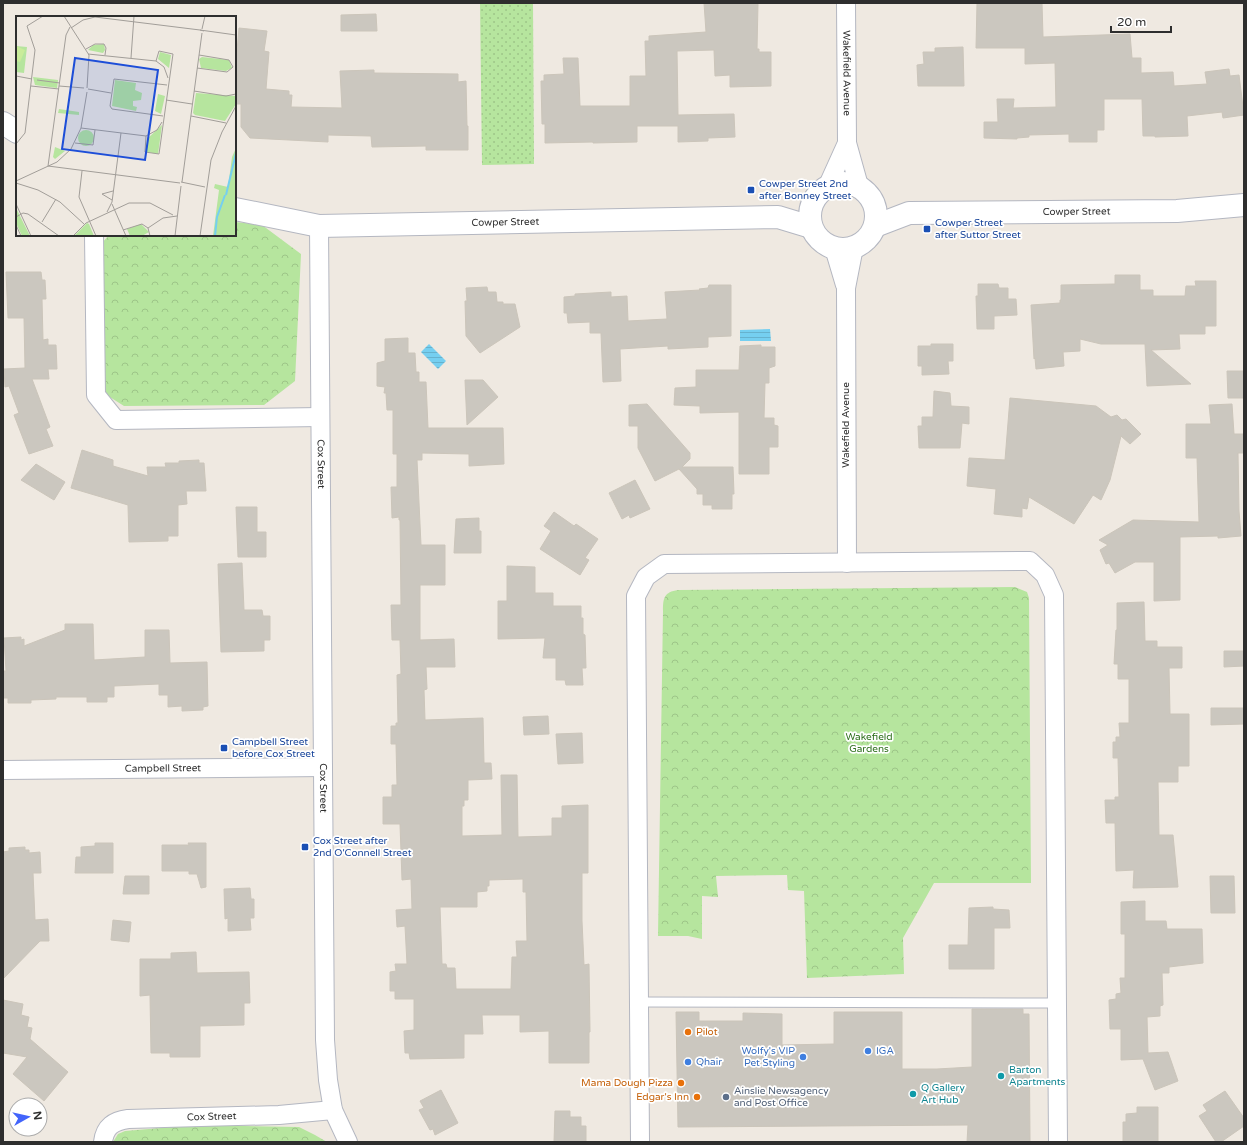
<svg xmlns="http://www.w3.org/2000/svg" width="1247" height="1145" viewBox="0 0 1247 1145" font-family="'Varela Round',sans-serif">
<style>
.grass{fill:url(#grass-dots)}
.park{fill:url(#park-crowns)}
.water{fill:url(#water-rules)}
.building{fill:#cbc7bf;stroke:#cbc5ba;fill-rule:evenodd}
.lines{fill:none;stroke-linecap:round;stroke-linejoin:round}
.lane-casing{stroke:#b4b7c1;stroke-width:11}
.street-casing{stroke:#b4b7c1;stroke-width:20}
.secondary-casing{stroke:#b4b7c1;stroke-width:24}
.lane{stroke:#fff;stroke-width:9}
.street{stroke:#fff;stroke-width:18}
.secondary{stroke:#fff;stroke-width:22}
.transit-dot{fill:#1a4fb4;stroke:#fff;stroke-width:1.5}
.food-dot{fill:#e8710a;stroke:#fff;stroke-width:1.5}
.shop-dot{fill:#3f7fe0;stroke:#fff;stroke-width:1.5}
.culture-dot{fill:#0f9aa8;stroke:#fff;stroke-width:1.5}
.service-dot{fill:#5c6f8a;stroke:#fff;stroke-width:1.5}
.labels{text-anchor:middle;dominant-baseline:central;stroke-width:3.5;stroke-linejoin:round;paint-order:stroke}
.street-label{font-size:10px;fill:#2e2e2e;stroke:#fff}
.transit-label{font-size:10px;fill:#164399;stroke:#fff;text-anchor:start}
.park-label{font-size:10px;fill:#2c6e1b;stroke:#fff}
.food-label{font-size:10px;fill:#c56008;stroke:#fff;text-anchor:end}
.shop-label{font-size:10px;fill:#366cbe;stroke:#fff;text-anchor:start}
.culture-label{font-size:10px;fill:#0d838f;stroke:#fff;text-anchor:start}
.service-label{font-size:10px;fill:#4e5e75;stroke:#fff;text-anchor:start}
.inset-river{fill:none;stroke:#75cff0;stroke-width:2}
.inset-road{fill:none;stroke:#a29e99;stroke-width:1}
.view{fill:#1d4ed8;fill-opacity:0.15;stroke:#1d4ed8;stroke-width:2}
.inset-edge{fill:none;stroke:#2e2e2e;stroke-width:2}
</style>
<defs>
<pattern id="grass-dots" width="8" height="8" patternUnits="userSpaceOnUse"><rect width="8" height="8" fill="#b6e59e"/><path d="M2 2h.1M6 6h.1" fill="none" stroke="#9dc588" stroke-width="1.8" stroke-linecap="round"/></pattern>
<pattern id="park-crowns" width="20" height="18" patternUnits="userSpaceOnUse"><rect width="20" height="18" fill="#b6e59e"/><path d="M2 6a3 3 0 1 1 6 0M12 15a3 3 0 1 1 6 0" fill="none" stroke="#9dc588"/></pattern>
<pattern id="water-rules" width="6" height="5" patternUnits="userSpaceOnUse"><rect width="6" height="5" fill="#75cff0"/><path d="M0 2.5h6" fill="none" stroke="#66b2ce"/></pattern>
</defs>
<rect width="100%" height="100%" fill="#efe9e1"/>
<path class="grass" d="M480,3H533L534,164L482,165Z"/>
<g class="park">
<path d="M235,222L262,225L301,254L295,381L264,405L124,406L105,394L101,244L109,235H235Z"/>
<path d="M1015,587L1027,592L1029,598L1031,883H934L903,938L904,974L807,978L804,891L788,890L787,875L716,876L718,897L702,896V939L688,936H658L663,611C663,598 664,592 678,590Z"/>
<path d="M196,1125L299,1127L315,1135L327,1142H113L118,1134L125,1131Z"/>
</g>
<g class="water">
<path d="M770,329L771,341H740V330Z"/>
<path d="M429,344L446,361L438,369L421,352Z"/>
</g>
<g class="building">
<path d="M704,3H758L757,49H759V52H771V86L730,87V75L715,76L714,50L677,51L678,115L734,114L735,137L708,138V141L678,142V126H637V142L593,143V142L545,143V124H542L541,81H544V75L564,74L563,58H578L580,106H630V76H646L645,41H649V36L706,32Z"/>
<path d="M977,3H1042L1043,37L1130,34L1132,58H1141V73L1173,72L1174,86L1207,84L1205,72L1229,69L1230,76L1239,75L1244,115L1223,118L1222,112L1187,116L1188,136L1155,137V136H1143L1142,99H1104V130H1097V142H1069V134L1029,135V137L1017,138V139L984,138V122H998L997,99H1014L1013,108L1056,107L1055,63L1025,64V48H976Z"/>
<path d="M376,14L377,31H341V15Z"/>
<path d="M239,28L267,31L264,51L269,52L266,89L289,91V95H292L291,107L342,108L340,71L374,70V73L458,74V82L466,81L467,126H468V150H426V146L372,147L371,136L328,135V142L250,138L241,127V104H236L237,74L235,73Z"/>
<path d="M963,47L964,86H918L917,65L924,64L923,52H935V48Z"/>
<path d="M6,272H41L42,280H45L46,299H42L43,340L48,339V345H56L57,369H48L49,379H32L50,427L46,429L53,446L29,454L14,415L19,413L9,386L5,387L4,369L25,368L24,318H8Z"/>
<path d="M1115,275H1140V290H1153V296H1185L1186,286H1196L1195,281H1216V326H1205V334H1179L1180,349L1151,350L1191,384L1147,386L1145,344H1101L1080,339V351L1063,352L1064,366L1036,369L1035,358L1034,359L1031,305L1060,303V300H1061V285L1115,284Z"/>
<path d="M978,284H998L999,288H1008V299H1016L1017,315L994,316V329H977L976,296H978Z"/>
<path d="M709,285H731V336L708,337V347L668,349V346L620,349L621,381L603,382L601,333H590V322L568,323L567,313H564V297L575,296V294L611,292V297L627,296L628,321L667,319L665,292L700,290L699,289L708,288Z"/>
<path d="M487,287L488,292H496L497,302H503V304H515L520,327L480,353L466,336L465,301H467L466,288Z"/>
<path d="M408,338V353H415L416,372H419V382H426L428,428H503L504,464L469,466V454L422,453V460H417L421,545H445V585H420V640L454,639L455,667H426L427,689L424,690L425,720L483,718L484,763H491L492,779L468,780V800H464V806H462V836L502,835L501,775H517L518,837L552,836V818H562V806L588,805V873H582V921L584,965L589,964L590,1032H589V1063H549V1031L520,1032V1015H482L483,1034H464V1058L410,1059L409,1053H405L404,1031L414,1030V999H395V991H390V972L396,971L395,964H407L405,926L397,927L396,910L412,909L411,879L402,880L400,824H383V797H392V785H397L396,744H391V726H396V723H398L397,675L401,674L400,640H392L391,605H401L400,520H399V517L392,518L391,487H397V454H393V410H387L386,393H384L385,387L377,386V363L385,361V339ZM523,879V892H526L527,941H516L517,957H512L511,989H456L455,968H447L446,964H442L440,907H477V892L487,891V886H489V880Z"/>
<path d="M931,344H953V361H948L949,374L922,375V366H918V346H931Z"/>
<path d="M761,345V347H775V366L769,368V383H765L764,418H774V425L778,426V447H769V474H739V412L700,413V406L674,405L675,388L696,387V370H739L740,346Z"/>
<path d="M1227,371H1244V398H1228Z"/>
<path d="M465,380H483L498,397L467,425Z"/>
<path d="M934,391L950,393L951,406L969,407V424L962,423L960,448H919L918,426H922V417H933Z"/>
<path d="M1010,398L1096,406L1111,417L1117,415L1122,420L1126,419L1141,434L1130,444L1121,436L1110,480L1101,500L1093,495L1074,524L1029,497L1027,509L1022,508V517L994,514L996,489L967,486L969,458L1005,460Z"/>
<path d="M647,404L690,453V459L682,467H733L734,494H732V509H712V505H703V494H697V489L679,469L655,481L638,448V426H629V405Z"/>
<path d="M1232,404L1234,434H1244V453H1238L1239,511L1241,536L1218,538V536L1180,537V600L1154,601V562H1135L1115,573L1109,563L1106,564L1100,550L1108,545L1099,540L1133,520L1199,522L1197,458H1186V424H1211L1209,405Z"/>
<path d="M82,450L113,460V466L148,476L147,467H166L165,463H179V461L199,460V463H204L206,491H186L187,504L178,505V536H168V541L129,542L128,505L71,488Z"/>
<path d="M36,464L65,482L54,500L21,480Z"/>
<path d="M635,480L650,509L630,518L629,515L622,519L609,493Z"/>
<path d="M236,507H257V532H266V557H238Z"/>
<path d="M554,512L574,526L576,524L598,539L585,558L589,560L580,575L540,549L551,531L544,526Z"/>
<path d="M479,518V531H481V553H454L456,519Z"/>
<path d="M242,563L244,610H262L263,616H270V640H264V651L221,652L218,564Z"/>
<path d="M507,566L535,567V593H553V606H581V618H583V634L585,635L586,668H582L583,685H566L565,680H556V658H543L545,638L498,639V601H507Z"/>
<path d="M1144,602L1145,641H1157V647H1182V668H1169L1170,714H1189V766H1178V782H1158L1159,835H1173L1178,887L1133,888L1134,870L1116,871L1115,823H1106L1105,800H1115V797H1119L1118,758H1113V742H1116V737H1120L1119,723H1129V679H1118V664H1114L1116,630H1117V603Z"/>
<path d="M65,624H93L94,660L145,657V630H169L170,663L207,662L208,706L203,707V710L182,711V706L168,707V695H159V684L114,686V697H107V702H87V697H56V699L31,700V703H8V698H3V671H6L4,638L21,637V640L24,639V646L65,630Z"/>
<path d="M1224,651H1244V666L1224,667Z"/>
<path d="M1211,708H1244V724L1211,725Z"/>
<path d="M548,716L549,734L524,735L523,717Z"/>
<path d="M582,733L583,763L558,764L556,734Z"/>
<path d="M95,843H113V873H75L76,857H81V847L95,846Z"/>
<path d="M188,843H206V887L201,888L197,874H189V871H162V845H189Z"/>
<path d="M25,847V850H29V853L40,852L41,873H33L35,920L48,919L49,941H40L3,979V852L9,851V848Z"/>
<path d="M125,876H149V894H123Z"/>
<path d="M1210,876H1234L1235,913H1211Z"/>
<path d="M250,888L251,899H254V918H250L251,930L228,931V918L225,919L224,889Z"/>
<path d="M1145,901V921H1166L1167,929H1202L1203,963L1169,967V973H1162L1163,1005L1160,1006V1016L1147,1017L1148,1053L1168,1052L1178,1081L1155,1090L1143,1059L1121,1060V1029H1110L1109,1000L1116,999V994L1121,993L1120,978H1125V934H1121V902Z"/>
<path d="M993,907V909L1009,910L1010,928H994V969H949V945H968L969,908Z"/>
<path d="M113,920L131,922L129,942L111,940Z"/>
<path d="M196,952L197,973L249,972L250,1003H244V1025L200,1026V1057H170V1053H151L150,995L140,996V959H171V953Z"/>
<path d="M3,1000L23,1004L21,1015L29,1017L27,1027L32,1028L30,1039L68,1072L44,1101L13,1074L27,1057L3,1053Z"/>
<path d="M972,1009H1023V1014H1029L1030,1142H967L968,1125L678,1127L676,1012H699V1021H743V1013L782,1014V1045L834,1044V1012H902V1069H937L972,1067Z"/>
<path d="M441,1090L458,1123L435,1135L433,1129L430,1130L419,1110L424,1108L420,1101Z"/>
<path d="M1225,1091L1244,1118V1126L1221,1142H1216L1199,1116L1207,1111L1203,1105Z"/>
<path d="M1137,1107H1158V1142H1123V1122H1126V1114L1137,1113Z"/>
<path d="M555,1111H570V1117H581V1126H586V1142H554Z"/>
</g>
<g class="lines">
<defs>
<path id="lane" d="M638,1002L1058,1003"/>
<g id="street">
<path id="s1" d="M846,3L847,143L859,186"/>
<path d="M828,185L847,143"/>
<path id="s2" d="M319,226L325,1040L328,1080L333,1110L348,1142"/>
<path d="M94,235L96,395L116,420L320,417"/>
<path d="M834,248L845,285"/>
<path d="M847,563L846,288L854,247"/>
<path id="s3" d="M3,770L323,767"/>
<path id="s4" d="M103,1142C105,1126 114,1121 128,1119L279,1115L333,1110"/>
<path d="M640,1142L636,596L646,577L664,564L1030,561L1045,575L1054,595L1058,1142"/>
</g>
<g id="secondary">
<path d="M3,123L17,132"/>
<circle cx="843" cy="216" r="33"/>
<path id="s5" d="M235,209L319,226L778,217L811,227"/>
<path id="s6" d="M875,226L909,213L1177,211L1244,205"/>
</g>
</defs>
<use href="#lane" class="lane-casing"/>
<use href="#street" class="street-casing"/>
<use href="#secondary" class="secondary-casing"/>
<use href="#lane" class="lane"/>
<use href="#street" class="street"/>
<use href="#secondary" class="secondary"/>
</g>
<g class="transit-dot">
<rect x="747" y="186" width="8" height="8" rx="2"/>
<rect x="923" y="225" width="8" height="8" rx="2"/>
<rect x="220" y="744" width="8" height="8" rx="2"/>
<rect x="301" y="843" width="8" height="8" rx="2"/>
</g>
<g class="food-dot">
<circle cx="688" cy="1032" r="4"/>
<circle cx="681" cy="1083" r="4"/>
<circle cx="697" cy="1097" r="4"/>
</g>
<g class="shop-dot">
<circle cx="868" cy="1051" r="4"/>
<circle cx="803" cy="1057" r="4"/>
<circle cx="688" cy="1062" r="4"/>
</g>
<g class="culture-dot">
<circle cx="1001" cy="1076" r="4"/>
<circle cx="913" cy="1094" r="4"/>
</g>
<circle class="service-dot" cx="726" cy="1097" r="4"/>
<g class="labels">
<g class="street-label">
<text stroke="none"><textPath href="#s1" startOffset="70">Wakefield Avenue</textPath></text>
<text stroke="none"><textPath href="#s6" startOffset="204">Cowper Street</textPath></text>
<text stroke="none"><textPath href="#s5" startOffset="272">Cowper Street</textPath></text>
<text transform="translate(846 425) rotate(-90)">Wakefield Avenue</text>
<text stroke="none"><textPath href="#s2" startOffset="238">Cox Street</textPath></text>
<text stroke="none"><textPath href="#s3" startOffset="160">Campbell Street</textPath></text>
<text stroke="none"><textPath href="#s2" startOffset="562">Cox Street</textPath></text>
<text stroke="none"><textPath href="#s4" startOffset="121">Cox Street</textPath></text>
</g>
<g class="transit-label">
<text x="759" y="184">Cowper Street 2nd<tspan x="759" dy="12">after Bonney Street</tspan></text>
<text x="935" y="223">Cowper Street<tspan x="935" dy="12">after Suttor Street</tspan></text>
<text x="232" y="742">Campbell Street<tspan x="232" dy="12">before Cox Street</tspan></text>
<text x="313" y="841">Cox Street after<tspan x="313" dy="12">2nd O'Connell Street</tspan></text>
</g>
<g class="park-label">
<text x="869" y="737">Wakefield<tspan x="869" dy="12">Gardens</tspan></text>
</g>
<g class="food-label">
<text x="696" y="1032" text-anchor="start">Pilot</text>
<text x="673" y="1083">Mama Dough Pizza</text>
<text x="689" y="1097">Edgar's Inn</text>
</g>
<g class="shop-label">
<text x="795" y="1051" text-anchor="end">Wolfy's VIP<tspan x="795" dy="12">Pet Styling</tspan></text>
<text x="876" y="1051">IGA</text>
<text x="696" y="1062">Qhair</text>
</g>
<g class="culture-label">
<text x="1009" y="1070">Barton<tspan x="1009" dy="12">Apartments</tspan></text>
<text x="921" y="1088">Q Gallery<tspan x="921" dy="12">Art Hub</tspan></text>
</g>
<g class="service-label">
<text x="734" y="1091">Ainslie Newsagency<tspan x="734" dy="12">and Post Office</tspan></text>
</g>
</g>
<g transform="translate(16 16)">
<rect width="220" height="220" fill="#efe9e1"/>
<path d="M17,61L42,64L41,72L19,69ZM43,93L63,96V99L42,97Z" fill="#b6e59e"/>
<path d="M220,132V220H197L203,174L198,172L199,168L212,171L216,141Z" fill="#b6e59e"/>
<path d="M88,28L89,34L87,37L72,34L77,29ZM0,30L11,31L8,57L0,56ZM144,36L155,39L153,52L142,43ZM186,41L213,44L216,52L210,55L185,52L183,43ZM99,64L120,67L119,74L126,77L125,84L117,85V90L121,91L120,95L96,90ZM180,77L220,80V88L209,105L179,99L177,97ZM142,78L149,80L145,98L139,95ZM146,109L142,138L130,136L131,123ZM62 122a8 8 0 1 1 16 0a8 8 0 1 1-16 0ZM39,131L49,135L39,143L37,141ZM0,192L14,220H6L0,207ZM71,207L73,208L78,220H58ZM125,208L133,216L126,220H114L111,213Z" fill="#b6e59e"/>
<path d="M0,30L9,34L4,46L0,45Z" fill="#c9ec9a"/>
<path class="inset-river" d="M210,179L220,137M199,220L201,201L209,179"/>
<path class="inset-road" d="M48,0L73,39L71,72M54,11L50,19L32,150L164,167M55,12L67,4L79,1L184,14M186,13L189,0M188,15L184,14L220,19M70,33L79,28H88L90,32L89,39M72,38L140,45L148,51L152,62M115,42L118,0M181,52L211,56L217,51L213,44L183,39M0,60L16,63M21,64L44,67M15,70L43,73M43,70L68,72M72,73L95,77M178,75L210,80L220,78M150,84L176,88M147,100L96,93L94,90L98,63L151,69M175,100L210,107M65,112L130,120L141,114L146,106M130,120L129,136L143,138L157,38L143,35L140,45M59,127L77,129L79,114M0,128L9,117L19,34L11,10L27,0M66,155L63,181L80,220M0,165L41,146L55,133L65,112L71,76M165,166L189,171M166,166L186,17M0,167L22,174L44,186L68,208M96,184L86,178L97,175M0,188L15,220M96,188L110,220M91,196L96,186L105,117M0,201L7,197L12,198L43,220M26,206L40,183M0,209L5,220M132,212L147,202L161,200M107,214L126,208L132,212L134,220M57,220L70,207L113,187H134L157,199M159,220L165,170M184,220L195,144L206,116L220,90"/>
<path class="view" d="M59,42L142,54L129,144L46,133Z"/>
<rect width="220" height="220" class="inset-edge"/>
</g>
<rect width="1247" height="1145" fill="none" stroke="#2e2e2e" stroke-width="8"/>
<g transform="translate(28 1117) rotate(82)"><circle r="19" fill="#ffffff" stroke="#ababab"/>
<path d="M0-3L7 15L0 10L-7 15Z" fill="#4264fb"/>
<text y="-6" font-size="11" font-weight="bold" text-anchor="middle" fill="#2e2e2e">N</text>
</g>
<path d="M1111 26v6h60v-6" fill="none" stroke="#2e2e2e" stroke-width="2"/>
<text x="1117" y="26" font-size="12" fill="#2e2e2e" stroke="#ffffff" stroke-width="3" paint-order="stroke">20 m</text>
</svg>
